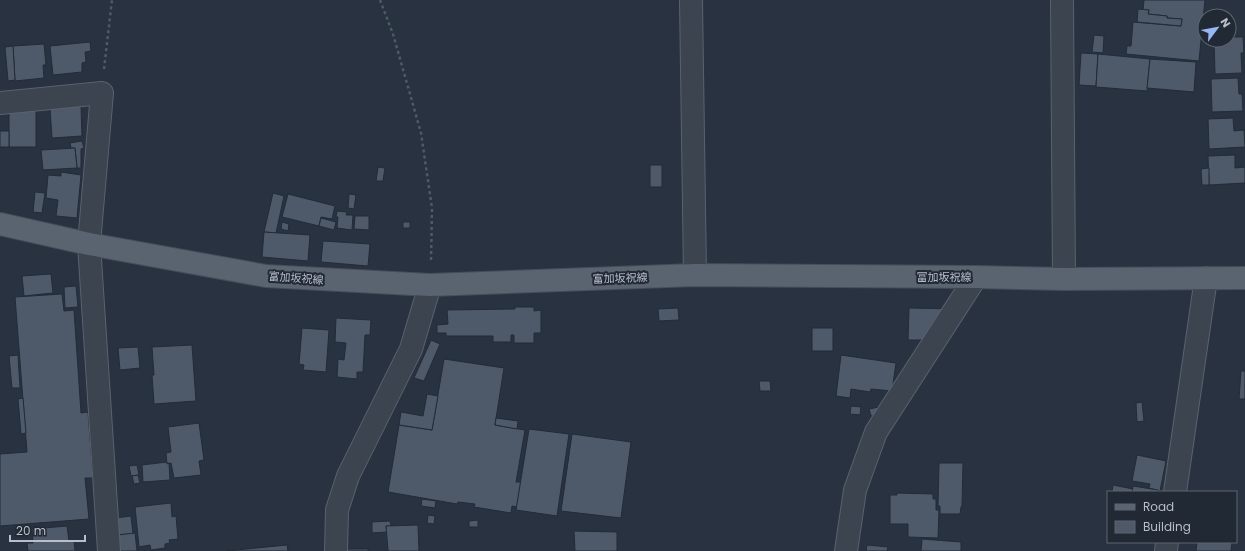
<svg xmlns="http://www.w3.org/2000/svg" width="1245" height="551" viewBox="0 0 1245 551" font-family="Poppins,'Noto Sans JP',sans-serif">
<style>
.building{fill:#4e5969;stroke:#232b37}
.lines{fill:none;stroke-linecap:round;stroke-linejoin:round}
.minor-casing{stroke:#5a626d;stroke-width:24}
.major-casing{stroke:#464d59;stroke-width:24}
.path{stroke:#4a5d60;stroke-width:2.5;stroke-dasharray:3 3;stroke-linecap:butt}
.minor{stroke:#3c4450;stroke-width:22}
.major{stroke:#5a6370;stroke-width:22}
.labels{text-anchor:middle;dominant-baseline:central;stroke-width:4;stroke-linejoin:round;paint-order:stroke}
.street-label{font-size:11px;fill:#b9bfca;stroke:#212935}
</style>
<rect width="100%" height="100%" fill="#283240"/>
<g class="building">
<path d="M1144,0H1205L1199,61L1126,54L1127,46H1131L1133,22L1181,26L1182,19L1167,18V16L1148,14L1149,10H1143Z"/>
<path d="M1138,9L1149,10L1148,14L1167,16V18L1182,19L1181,26L1137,22Z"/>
<path d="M1094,35L1104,36L1103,53L1092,52Z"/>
<path d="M1229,37H1243L1244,53H1241L1242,73L1215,74L1214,40H1229Z"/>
<path d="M90,42L91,51L85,52L86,62L82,63V72L53,75L50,46Z"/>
<path d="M44,44L46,65H43L44,78L15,81L13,46Z"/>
<path d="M13,46L15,80L8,81L5,47Z"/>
<path d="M1081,53L1098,54L1096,86L1079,85Z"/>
<path d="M1098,54L1150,59L1147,91L1096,87Z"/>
<path d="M1150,59L1196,62L1194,92L1147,88Z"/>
<path d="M1238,78L1239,94H1242L1243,111L1212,112L1211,79Z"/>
<path d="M81,106L82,136L52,138L50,108Z"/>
<path d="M36,107V147H9V108Z"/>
<path d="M1233,118L1234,131L1244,130L1245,147L1209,149L1208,119Z"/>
<rect x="0" y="131" width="9" height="16"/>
<path d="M82,141L84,148L81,149V168H77L75,148H71L70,143Z"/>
<path d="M75,148L77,168L43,170L41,150Z"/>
<path d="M1235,155V168L1245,167V183L1209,185L1208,156Z"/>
<rect x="650" y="165" width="12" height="22"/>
<path d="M378,167L385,168L383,181H376Z"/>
<path d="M1209,168V185H1202L1201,169Z"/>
<path d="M61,172L81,175L77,218L56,216L58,200L46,198L48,175L61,176Z"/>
<path d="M35,192L45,193L42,213L33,212Z"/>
<path d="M273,193L284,196L276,233L264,232Z"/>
<path d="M288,194L335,206L332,219L321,217L319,226L282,217Z"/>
<path d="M349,194L356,195L354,209L348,208Z"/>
<path d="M337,211L347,212L346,215H353L352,230L337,228L338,217H336Z"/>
<path d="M355,216H369V230L354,229Z"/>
<path d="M321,218L336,222L334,230L319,226Z"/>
<path d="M282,222L289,224L288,231L281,229Z"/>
<rect x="403" y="222" width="7" height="6"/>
<path d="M264,232L310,235L308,261L262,257Z"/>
<path d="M323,241L370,244L368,266L321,262Z"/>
<path d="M51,274L53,293L24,296L22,276Z"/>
<path d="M76,286L78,307L65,308L64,287Z"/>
<path d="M62,294L64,311L74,310L81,413L88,412L93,478H85L89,519L0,526V454L27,452L15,297Z"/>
<path d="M515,307H534V311L541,310V333H534V343H514V335H511V342H493V336H446V333H437V325L448,324L447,310L515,309Z"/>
<path d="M678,308L679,320L659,321L658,309Z"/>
<path d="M909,308L955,309L932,340H908Z"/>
<path d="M336,318L371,320L370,335H365L363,372H357V379L337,377L338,359L344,360L346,343L335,342Z"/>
<path d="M302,328L329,330L326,372L303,370L304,365L299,364Z"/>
<rect x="812" y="328" width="21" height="23"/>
<path d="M431,340L440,344L424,381L414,378Z"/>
<path d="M192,345L196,401L154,404L152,375H154L152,347Z"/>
<path d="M138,347L140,368L120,370L118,348Z"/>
<path d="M18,355L20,388H12L9,356Z"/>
<path d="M841,355L896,363L892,391L871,389L870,392L851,389L850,398L836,396Z"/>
<path d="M444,359L504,368L495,425L525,430L516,482H521L517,507L512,506L511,513L474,507L475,504L458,502L457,504L388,492L399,425L432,430Z"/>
<path d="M1241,371H1245V399H1239Z"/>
<path d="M759,381H770L771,391H760Z"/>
<path d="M427,394L438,396L432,430L399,425L401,412L423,416Z"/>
<path d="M23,398L26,433L21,434L18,399Z"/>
<path d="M1142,402L1144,421L1137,422L1136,403Z"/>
<path d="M851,406L861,407L860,415L850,414Z"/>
<path d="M879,407L880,414L871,416L869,409Z"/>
<path d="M496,418L518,421L517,429L495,425Z"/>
<path d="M199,423L204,460L199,461L201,475L174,478L171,463L167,464L166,453L171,452L168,427Z"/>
<path d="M529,429L569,434L557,516L516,510Z"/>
<path d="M572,434L631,442L621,518L561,511Z"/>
<path d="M1137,455L1166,461L1160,491L1149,488L1150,484L1132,481Z"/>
<path d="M167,462V464L169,463L170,480L143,482L142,465Z"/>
<path d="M939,463H963L962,506L961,507L960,514H940V506H938Z"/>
<path d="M137,465L139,475L131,476L129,466Z"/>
<path d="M138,475L140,483L134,484L132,476Z"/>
<path d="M1113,485L1133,489L1132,492H1112Z"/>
<path d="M1133,486L1158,490L1157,492H1132Z"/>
<path d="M897,493L933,494V499H936V510H939L938,538L908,537V524H890V495H897Z"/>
<path d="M422,499L436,501L435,508L421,506Z"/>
<path d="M171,503L172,517L176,516L178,539L169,540L170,543L165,544V548L151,550L150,545L139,547L135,507Z"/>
<path d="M428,515L435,516L434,524L427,523Z"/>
<path d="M131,516L133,534L117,535L115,518Z"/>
<path d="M478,520V527H469V521Z"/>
<path d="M390,521L391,526H386L387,532L372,533V522Z"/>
<path d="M418,525L419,551H388L386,526Z"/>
<path d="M67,526L69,541L74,540L75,551H28L27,543H33L32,529Z"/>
<path d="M574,531L617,532V551H575Z"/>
<path d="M135,533L137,551H119L117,535Z"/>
<path d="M922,539L961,542V551H921Z"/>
<path d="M1197,542H1232L1231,551H1196Z"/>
<path d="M287,545L288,551H226Z"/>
<path d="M867,545L888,547L887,551H866Z"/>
<rect x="347" y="549" width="21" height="2"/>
</g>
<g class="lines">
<defs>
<g id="minor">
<path d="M691,0L695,275"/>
<path d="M1062,0L1064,279"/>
<path d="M0,103L102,93L89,244L109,551"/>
<path d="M1175,492L1206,278"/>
<path d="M336,551L337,510L348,476L411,349L430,285"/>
<path d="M846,551L855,490L876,432L976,277"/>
<path d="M1166,551L1167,542"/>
</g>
<path id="major" d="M0,224L89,244L266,276L430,285L695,275L976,277L1064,279L1245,278"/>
</defs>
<use href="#minor" class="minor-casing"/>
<use href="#major" class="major-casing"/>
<g class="path">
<path d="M380,0L393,34L421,133L432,208L431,262"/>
<path d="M104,69L112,0"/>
</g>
<use href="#minor" class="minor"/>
<use href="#major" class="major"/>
</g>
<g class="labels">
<g class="street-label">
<text x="944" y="277">富加坂祝線</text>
<text transform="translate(296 278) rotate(4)">富加坂祝線</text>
<text transform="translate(620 278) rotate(-2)">富加坂祝線</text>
</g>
</g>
<rect x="1107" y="491" width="130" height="52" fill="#212935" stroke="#5e6571"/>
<rect x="1115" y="504" width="20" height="6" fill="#5a6370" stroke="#5e6571"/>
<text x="1143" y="511" font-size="12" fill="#b9bfca">Road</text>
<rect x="1115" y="521" width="20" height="12" fill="#4e5969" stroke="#5e6571"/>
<text x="1143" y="531" font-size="12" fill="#b9bfca">Building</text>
<g transform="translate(1217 28) rotate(58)"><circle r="19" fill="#212935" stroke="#5e6571"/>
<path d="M0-3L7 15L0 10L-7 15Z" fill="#96b7f2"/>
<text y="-6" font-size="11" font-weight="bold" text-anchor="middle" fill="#b9bfca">N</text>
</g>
<path d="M10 535v6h75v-6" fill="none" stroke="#b9bfca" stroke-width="2"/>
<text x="16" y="535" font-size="12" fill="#b9bfca" stroke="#212935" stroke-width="3" paint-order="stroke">20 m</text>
</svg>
